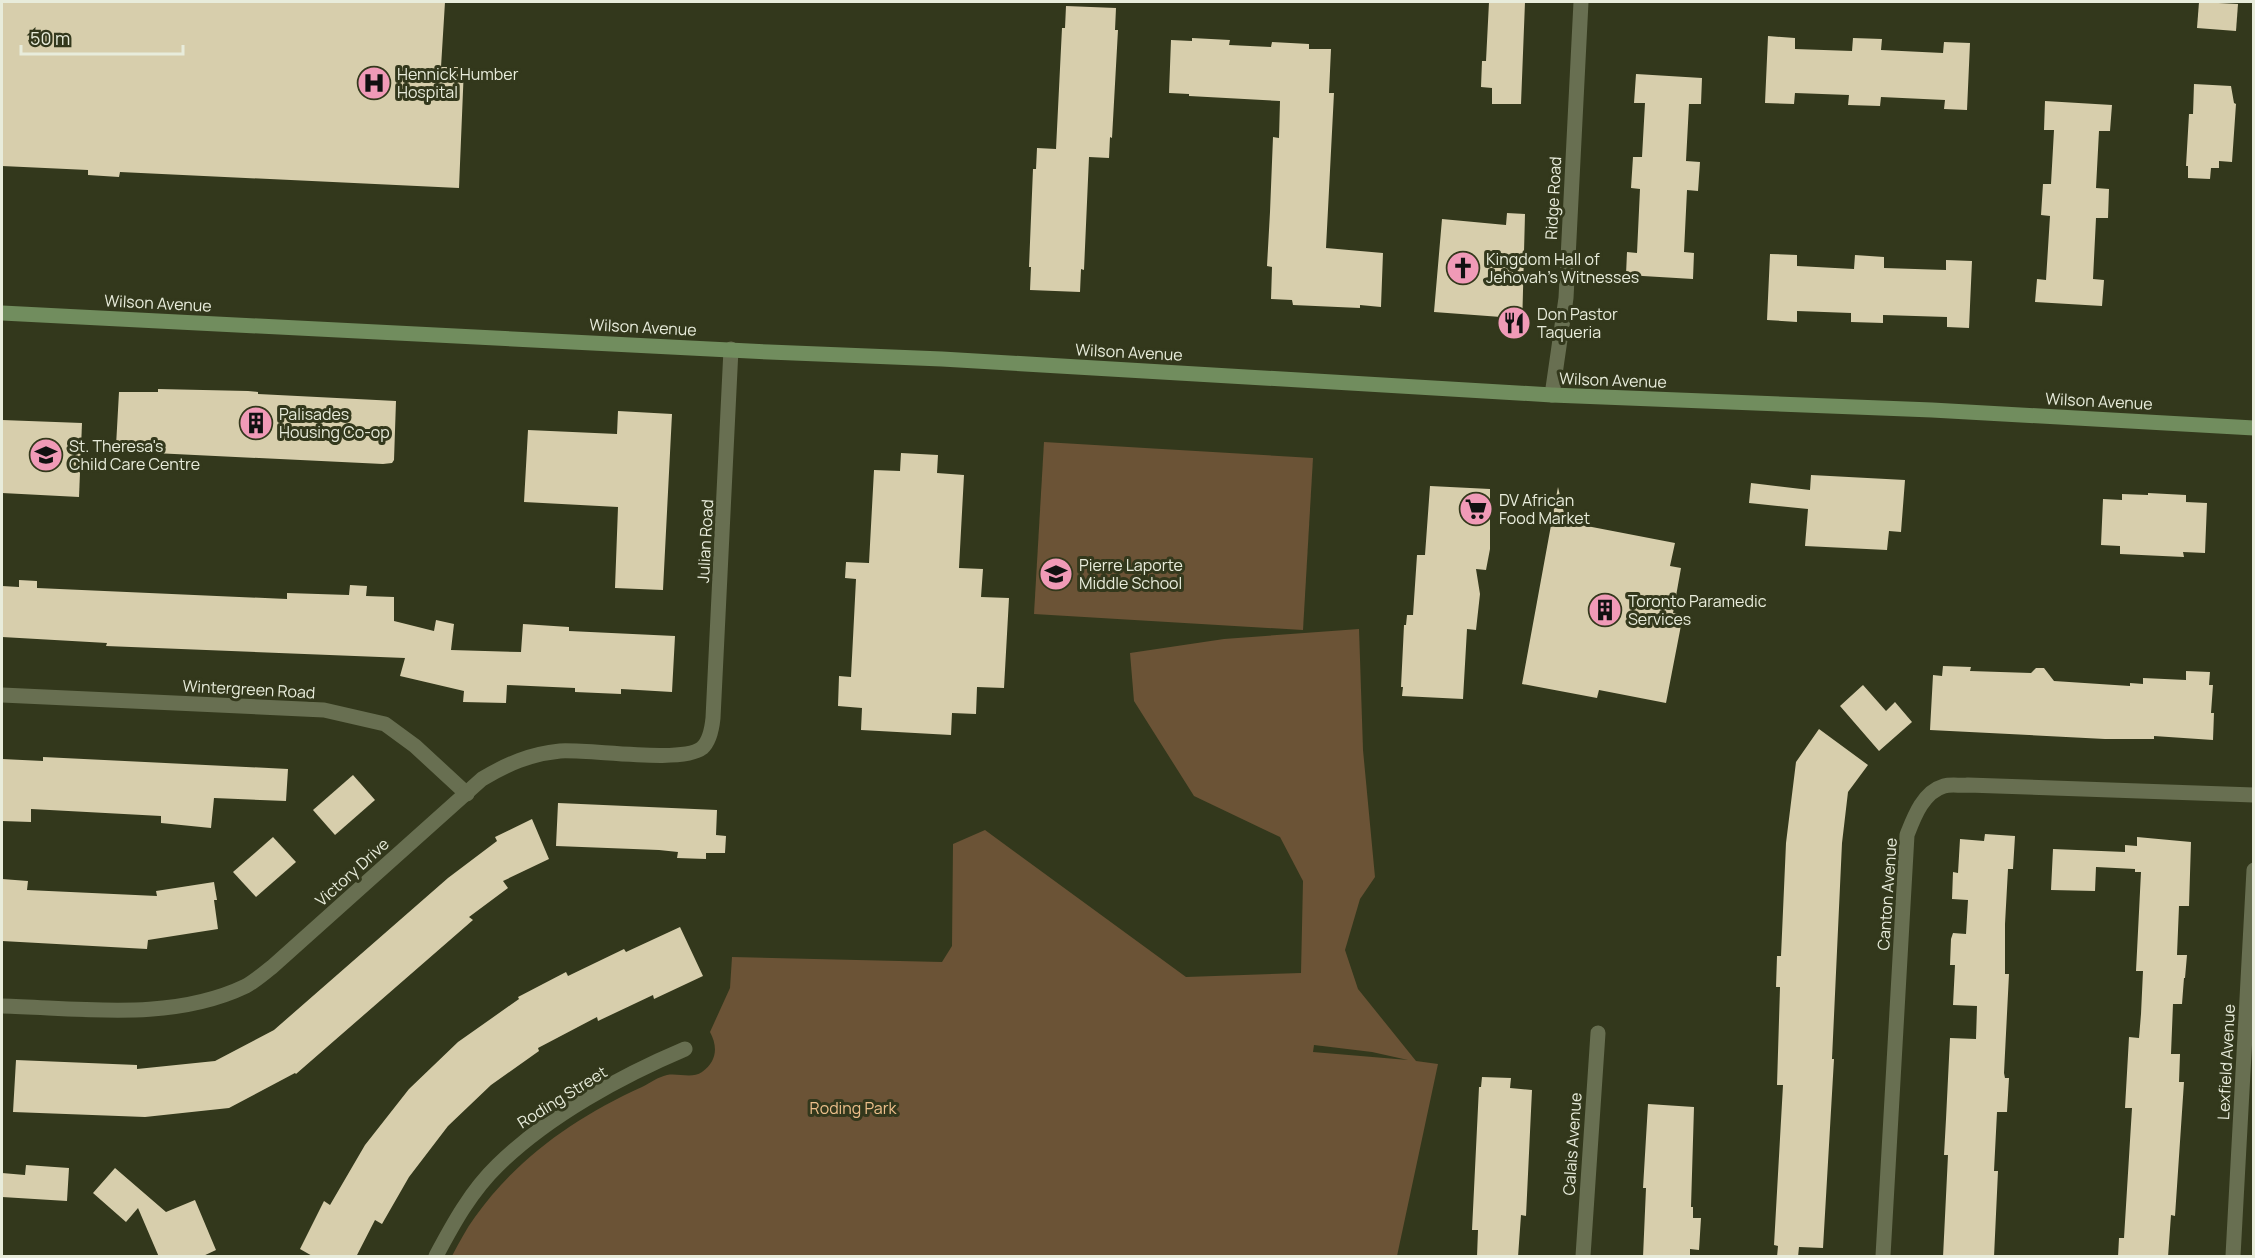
<svg xmlns="http://www.w3.org/2000/svg" width="2255" height="1258" viewBox="0 0 2255 1258" font-family="Manrope,sans-serif">
<style>
.green{fill:#6b5336;fill-rule:evenodd}
.building{fill:#d7ceac}
.lines{fill:none;stroke-linecap:round;stroke-linejoin:round}
.minor{stroke:#686f51;stroke-width:15}
.tertiary{stroke:#686f51;stroke-width:15}
.secondary{stroke:#718d5e;stroke-width:15}
.labels{text-anchor:middle;dominant-baseline:central;stroke-width:6;stroke-linejoin:round;paint-order:stroke}
.poi-label{font-size:16px;fill:#e8ecdb;stroke:#33381c;text-anchor:start}
.street-label{font-size:16px;fill:#e8ecdb;stroke:#33381c}
.park-label{font-size:16px;fill:#edbf8b;stroke:#33381c}
</style>
<rect width="100%" height="100%" fill="#33381c"/>
<g class="green">
<path d="M1044,442L1313,458L1303,630L1034,614Z"/>
<path d="M1359,629L1363,750L1375,877L1360,899L1345,950L1358,989L1416,1061L1438,1064L1397,1256H452C459,1243 466,1229 475,1217C518,1157 576,1117 642,1087C650,1083 658,1077 667,1075C679,1073 692,1079 702,1072C717,1061 718,1047 710,1032L730,988L732,957L942,962L952,946L953,844L985,830L1186,977L1301,973L1303,881L1280,837L1194,796L1134,701L1130,653L1224,639ZM1314,1045L1372,1052L1408,1060L1313,1052Z"/>
</g>
<g class="building">
<path d="M2,2H445L441,67H464L459,188L120,172L119,177L88,175V170L2,166Z"/>
<path d="M1489,2H1525L1521,104H1492V88L1481,87L1482,61H1486Z"/>
<path d="M2199,2L2238,4L2236,31L2197,28Z"/>
<path d="M1066,6L1116,8L1115,30H1118L1112,138L1110,137L1109,158L1089,157L1084,270L1081,269L1080,292L1030,290L1031,267H1029L1033,169H1036L1037,148L1056,149L1062,28H1065Z"/>
<path d="M1768,36L1795,38V49L1852,51L1853,38L1882,39L1881,50L1943,53L1944,42L1970,43L1967,110L1944,109L1945,100L1881,97L1880,106L1848,105L1849,95L1795,93L1794,104L1765,103Z"/>
<path d="M1192,38L1230,40L1229,45L1271,47L1272,42L1309,44V49H1331L1329,93H1334L1326,248L1383,253L1381,307L1360,305V308L1293,305L1292,300L1271,299L1272,267L1267,266L1270,212L1273,137L1279,138L1280,101L1189,96V94L1169,93L1171,40L1192,41Z"/>
<path d="M1636,74L1702,78L1701,104H1689L1686,161L1700,162L1698,191L1687,190L1684,252L1694,253L1693,279L1626,275L1627,252L1637,253L1640,189L1631,188L1633,157H1642L1645,103H1634Z"/>
<path d="M2194,84L2231,86L2234,103L2236,104L2232,162L2219,161V168H2211L2210,179L2188,178V166H2186L2189,114H2193Z"/>
<path d="M2045,101L2112,105L2110,131H2099L2096,188L2109,189L2108,218H2096L2093,279L2104,280L2102,306L2035,302L2037,279L2046,280L2050,216L2041,215L2043,184H2051L2054,130H2044Z"/>
<path d="M1507,213L1525,214L1522,329L1501,328V317L1434,312L1442,219L1506,225Z"/>
<path d="M1770,254L1797,255V266L1854,269L1855,255L1884,257V268L1946,270V260L1972,261L1969,328L1947,327V317L1883,315V323L1851,322V313L1797,311V322L1767,320Z"/>
<path d="M158,389L248,391L258,392V394L396,401L394,460L392,463L383,464L154,453L155,449L116,446L119,392H158Z"/>
<path d="M618,411L672,414L663,590L615,588L618,507L524,502L528,430L617,434Z"/>
<path d="M2,420L82,423L79,497L2,493Z"/>
<path d="M901,453L938,455L937,473L964,475L959,568L983,569L981,597L1009,598L1004,688L977,687L976,714L952,713L951,735L861,730L862,708L838,706L839,676L851,677L856,579L845,578L846,562L869,563L874,470L900,471Z"/>
<path d="M1811,475L1905,480L1901,532L1889,531L1887,550L1805,546L1808,509L1749,503L1751,483L1810,490Z"/>
<path d="M1430,486L1490,489V549L1486,570L1476,569L1480,594L1476,630L1467,629L1463,699L1402,696L1403,687H1401L1404,625H1406L1407,615H1413L1417,555H1425Z"/>
<path d="M1558,487L1566,522L1675,543L1670,566L1681,568L1673,613L1683,615L1666,703L1599,690L1597,698L1522,684Z"/>
<path d="M2148,493L2186,495V502L2207,503L2205,553L2183,552L2184,557L2120,554V546L2101,545L2103,499L2122,500V494L2148,495Z"/>
<path d="M19,580L37,581V588L287,599V593L349,595L350,585L367,586L366,596L394,597V621L434,631L436,620L454,624L451,650L521,652L523,624L569,627V631L675,636L672,692L621,689V694L575,692V688L507,685L506,703L463,702L464,691L400,676L405,658L106,646L107,643L2,637V586L19,587Z"/>
<path d="M1943,666L1971,667L1970,671L2031,673L2036,668H2044L2054,681L2130,686V683L2143,684V678L2186,680V671L2210,672L2209,685H2213L2211,713H2214L2213,740L2154,736V739H2105L1930,730L1933,675L1942,676Z"/>
<path d="M1863,685L1886,711L1895,702L1912,722L1879,751L1840,706Z"/>
<path d="M1819,729L1868,765L1848,792L1842,843L1832,1059H1834L1823,1248L1799,1247L1798,1257H1777L1778,1246L1774,1245L1783,1085H1777L1780,987H1776L1777,956H1781L1786,843L1796,762Z"/>
<path d="M43,757L288,769L286,801L214,798L211,828L161,823V816L31,809V822L2,821V759L43,761Z"/>
<path d="M353,775L375,800L335,835L313,810Z"/>
<path d="M558,803L717,810L716,835L726,836L725,853H706V859L677,858L678,852L659,850L556,846Z"/>
<path d="M532,819L549,859L503,881L508,888L469,917L473,920L296,1074L295,1073L229,1108L145,1117L13,1112L16,1060L137,1065V1069L215,1061L274,1030L448,878L497,841L495,837Z"/>
<path d="M1985,834L2015,836L2013,869H2008L2005,924V974H2009L2004,1073L2005,1078H2009L2007,1112H1997L1994,1171H1998L1994,1257H1943L1948,1155H1944L1946,1119L1950,1038L1976,1039L1977,1006L1953,1005L1955,965H1950L1951,939L1953,933L1966,934L1968,900L1952,899L1953,872L1958,873L1960,839L1984,841Z"/>
<path d="M273,837L296,862L256,897L233,872Z"/>
<path d="M2137,837L2191,842L2189,906H2179L2177,955H2187L2185,978H2184L2182,1004H2173L2171,1054H2180L2179,1082H2184L2175,1216L2171,1215L2168,1257H2118L2119,1238H2124L2132,1108H2125L2129,1037L2139,1038L2141,1014L2143,971H2136L2141,872H2135V869L2096,867L2095,891L2051,890L2053,849L2125,852V845L2137,846Z"/>
<path d="M2,879L28,881L27,890L157,896L156,891L214,882L217,900H214L218,929L148,940L147,949L2,941Z"/>
<path d="M680,927L703,976L654,999L653,995L598,1021L597,1017L538,1048L539,1051L491,1085L448,1126L409,1177L382,1224L375,1220L356,1257H314L300,1249L324,1201L330,1205L365,1145L409,1089L458,1042L519,999L518,997L566,972L568,976L624,949L626,952Z"/>
<path d="M1482,1077L1511,1078L1510,1088L1532,1090L1526,1216L1521,1215L1518,1257H1477L1478,1230H1472L1479,1087H1481Z"/>
<path d="M1648,1104L1694,1107L1691,1207H1693V1218H1701L1699,1250L1690,1249V1257H1643L1646,1188H1643Z"/>
<path d="M26,1165L69,1168L67,1201L2,1197V1173L25,1175Z"/>
<path d="M115,1168L166,1212L195,1200L216,1250L201,1257H159L138,1208L126,1222L93,1193Z"/>
</g>
<g class="lines">
<g class="minor">
<path d="M1552,395L1566,298L1581,2"/>
<path d="M2,695L324,710L385,724L415,746L467,794"/>
<path d="M2,1006C82,1008 171,1022 246,986C255,981 264,973 272,967L482,779C507,764 530,754 560,751C590,749 682,764 702,748C710,741 712,728 713,718L731,349"/>
<path d="M436,1256C453,1224 471,1191 498,1165C548,1116 621,1076 685,1049"/>
<path d="M1583,1256L1598,1033"/>
<path d="M1883,1256L1907,835C1914,817 1923,792 1944,786C1951,784 1961,786 1968,785L2254,795"/>
</g>
<path class="tertiary" d="M2233,1256L2254,870"/>
<path class="secondary" d="M2,313L769,352L942,359L1552,395L1932,410L2254,428"/>
</g>
<defs>
<symbol id="hospital-disc" viewBox="-11 -11 22 22"><circle r="9.5" fill="#f09ab7" stroke="#33381c"/><path d="M-5-5h3v3.5h4V-5h3V5h-3V1.5h-4V5h-3Z" fill="#111"/></symbol>
<symbol id="church-disc" viewBox="-11 -11 22 22"><circle r="9.5" fill="#f09ab7" stroke="#33381c"/><path d="M-1.2-6h2.4v3.5h3.3v2.4h-3.3V6h-2.4V-.1h-3.3v-2.4h3.3Z" fill="#111"/></symbol>
<symbol id="restaurant-disc" viewBox="-11 -11 22 22"><circle r="9.5" fill="#f09ab7" stroke="#33381c"/><path d="M-5-6h1v4h1v-4h1v4h1v-4h1v5L-1.5 .5V6h-2V.5L-5-1ZM5-6V6H3V1.5H1.5Q1.5-4 5-6Z" fill="#111"/></symbol>
<symbol id="building-disc" viewBox="-11 -11 22 22"><circle r="9.5" fill="#f09ab7" stroke="#33381c"/><path d="M-4-6H4V6H1V3H-1V6H-4ZM-2.5-4.3h1.7v1.8h-1.7ZM.8-4.3h1.7v1.8H.8ZM-2.5-1h1.7V.8h-1.7ZM.8-1h1.7V.8H.8Z" fill="#111"/></symbol>
<symbol id="school-disc" viewBox="-11 -11 22 22"><circle r="9.5" fill="#f09ab7" stroke="#33381c"/><path d="M0-5L7-2L0 1L-7-2ZM-4 1L0 2.5L4 1V4Q0 6-4 4Z" fill="#111"/></symbol>
<symbol id="supermarket-disc" viewBox="-11 -11 22 22"><circle r="9.5" fill="#f09ab7" stroke="#33381c"/><path d="M-6-5.5h2.5l.6 2H6L4.5 2H-2.5L-4.4-4H-6ZM-1.5 3.2a1.3 1.3 0 1 0 .1 0ZM3 3.2a1.3 1.3 0 1 0 .1 0Z" fill="#111"/></symbol>
</defs>
<g fill-rule="evenodd">
<use href="#hospital-disc" x="355" y="64" width="38" height="38"/>
<use href="#church-disc" x="1444" y="249" width="38" height="38"/>
<use href="#restaurant-disc" x="1495" y="304" width="38" height="38"/>
<use href="#building-disc" x="237" y="404" width="38" height="38"/>
<use href="#school-disc" x="27" y="436" width="38" height="38"/>
<use href="#supermarket-disc" x="1457" y="490" width="38" height="38"/>
<use href="#school-disc" x="1037" y="555" width="38" height="38"/>
<use href="#building-disc" x="1586" y="591" width="38" height="38"/>
</g>
<g class="labels">
<g class="poi-label">
<text x="397" y="74">Hennick Humber<tspan x="397" dy="18">Hospital</tspan></text>
<text x="1486" y="259">Kingdom Hall of<tspan x="1486" dy="18">Jehovah's Witnesses</tspan></text>
<text x="1537" y="314">Don Pastor<tspan x="1537" dy="18">Taqueria</tspan></text>
<text x="279" y="414">Palisades<tspan x="279" dy="18">Housing Co-op</tspan></text>
<text x="69" y="446">St. Theresa's<tspan x="69" dy="18">Child Care Centre</tspan></text>
<text x="1499" y="500">DV African<tspan x="1499" dy="18">Food Market</tspan></text>
<text x="1079" y="565">Pierre Laporte<tspan x="1079" dy="18">Middle School</tspan></text>
<text x="1628" y="601">Toronto Paramedic<tspan x="1628" dy="18">Services</tspan></text>
</g>
<g class="street-label">
<text transform="translate(1553 198) rotate(-87)">Ridge Road</text>
<text transform="translate(158 303) rotate(3)">Wilson Avenue</text>
<text transform="translate(643 327) rotate(3)">Wilson Avenue</text>
<text transform="translate(1129 352) rotate(3)">Wilson Avenue</text>
<text transform="translate(1613 380) rotate(2)">Wilson Avenue</text>
<text transform="translate(2099 401) rotate(3)">Wilson Avenue</text>
<text transform="translate(705 541) rotate(-87)">Julian Road</text>
<text transform="translate(249 689) rotate(3)">Wintergreen Road</text>
<text transform="translate(352 872) rotate(-42)">Victory Drive</text>
<text transform="translate(1887 894) rotate(-86)">Canton Avenue</text>
<text transform="translate(2226 1062) rotate(-87)">Lexfield Avenue</text>
<text transform="translate(562 1097) rotate(-32)">Roding Street</text>
<text transform="translate(1572 1144) rotate(-86)">Calais Avenue</text>
</g>
<g class="park-label">
<text x="853" y="1108">Roding Park</text>
</g>
</g>
<rect width="2255" height="1258" fill="none" stroke="#e8ecdb" stroke-width="6"/>
<path d="M21 45v9h162v-9" fill="none" stroke="#e8ecdb" stroke-width="3"/>
<text x="30" y="45" font-size="18" fill="#e8ecdb" stroke="#33381c" stroke-width="4.5" paint-order="stroke">50 m</text>
</svg>
